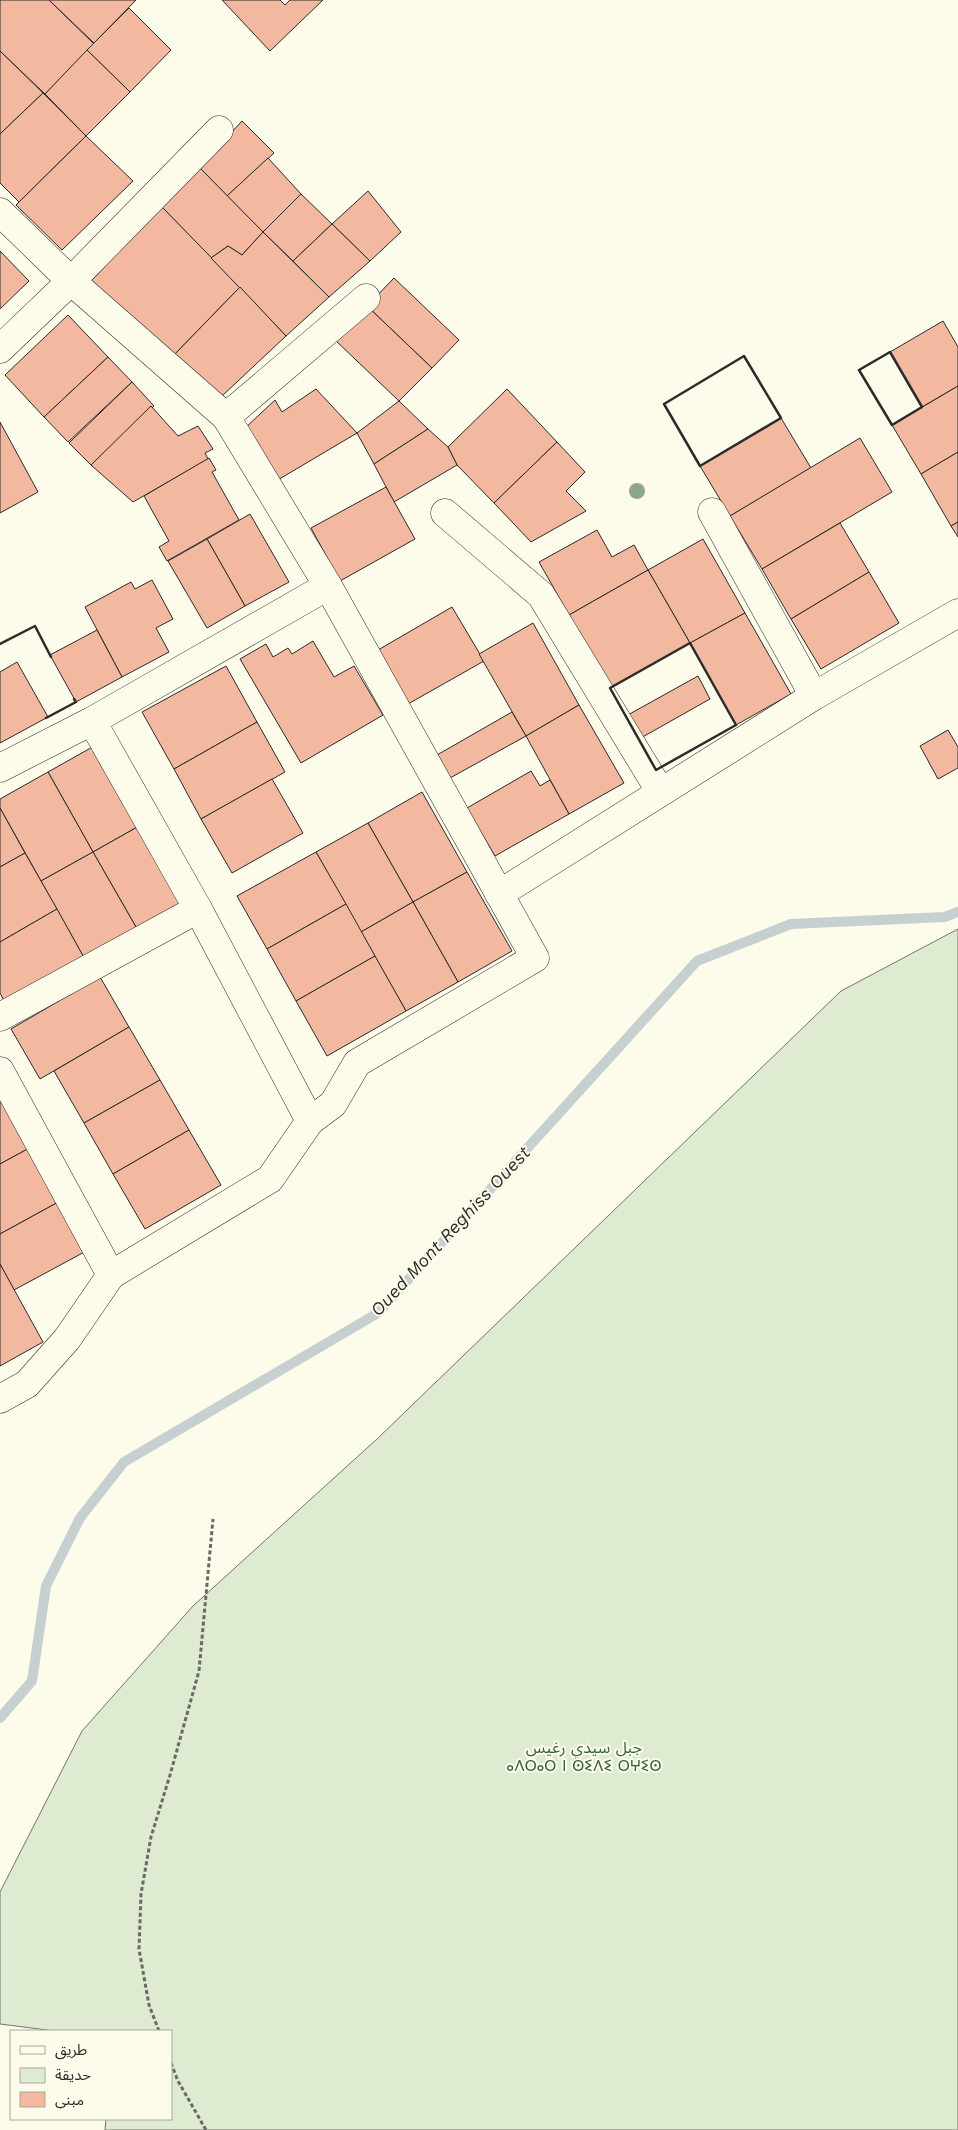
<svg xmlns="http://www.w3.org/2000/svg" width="958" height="2130" viewBox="0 0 958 2130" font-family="'Work Sans','Noto Sans Arabic','Noto Sans Tifinagh',sans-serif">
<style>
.green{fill:#deebd1;stroke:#74746e}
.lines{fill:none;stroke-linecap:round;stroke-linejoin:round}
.stream{stroke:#c7d0d0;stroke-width:10}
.building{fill:#f2b8a0;stroke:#2b2b2b}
.minor-casing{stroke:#2b2b2b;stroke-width:29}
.path{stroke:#6a6964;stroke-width:3;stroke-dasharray:4 2.5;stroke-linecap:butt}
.minor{stroke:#fdfbea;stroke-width:28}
.wall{stroke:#2b2b2b;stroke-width:2.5}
.tree{fill:#8ea78a}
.labels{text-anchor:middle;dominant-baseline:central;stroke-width:4;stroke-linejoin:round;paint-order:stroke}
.park-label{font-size:16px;fill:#34623c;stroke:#fdfbea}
.water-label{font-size:18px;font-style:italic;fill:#2b2b2b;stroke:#fdfbea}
</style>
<rect width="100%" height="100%" fill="#fdfbea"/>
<path class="green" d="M958,929V2130H105L106,2119H171V2031H55L0,2024V1892L82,1731L193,1606L377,1439L841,991Z"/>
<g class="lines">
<path class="stream" d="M0,1718L32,1681L46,1586L80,1518L124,1462L378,1313L697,961L791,924L945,917L958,912"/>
</g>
<g class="building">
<path d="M0,0H49L94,44L45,94L0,51Z"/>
<path d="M49,0H136L94,43Z"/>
<path d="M222,0H280L285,5L290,0H323L270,51Z"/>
<path d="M129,8L171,50L130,92L87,50Z"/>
<path d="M87,50L130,92L86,136L45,94Z"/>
<path d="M0,51L43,93L0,134Z"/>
<path d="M43,93L86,136L19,202L0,183V134Z"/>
<path d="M242,121L274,153L227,196L199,167Z"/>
<path d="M86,136L133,181L62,250L16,205Z"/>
<path d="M268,158L301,194L263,232L227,196Z"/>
<path d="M199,167L263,232L242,255L228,246L211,258L161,206Z"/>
<path d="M368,191L401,232L370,261L332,224Z"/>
<path d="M301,194L332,224L293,261L263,232Z"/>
<path d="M161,206L240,287L174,355L91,281Z"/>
<path d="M332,224L370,261L329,297L293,261Z"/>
<path d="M263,232L329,297L286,336L211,258L228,246L242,255Z"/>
<path d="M0,251L29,281L0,309Z"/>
<path d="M394,278L459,340L432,368L367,306Z"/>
<path d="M240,287L286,336L222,396L174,355Z"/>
<path d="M367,306L432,368L399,401L335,340Z"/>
<path d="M68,315L108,357L44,417L5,375Z"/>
<path d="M943,321L958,347V386L922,407L890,352Z"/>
<path d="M108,357L132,382L68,442L44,417Z"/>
<path d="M132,382L154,406L91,465L69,443Z"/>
<path d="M958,386V452L921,474L892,425Z"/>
<path d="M316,389L357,433L276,481L243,430L275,400L282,412Z"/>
<path d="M507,389L557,442L494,503L457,465L448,447Z"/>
<path d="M399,401L428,429L374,464L357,433Z"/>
<path d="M151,406L178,436L198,426L213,449L205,453L208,459L133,502L91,465Z"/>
<path d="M781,418L811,468L730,516L700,466Z"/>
<path d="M0,422L38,492L0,513Z"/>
<path d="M428,429L448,447L457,465L394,502L374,464Z"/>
<path d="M860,438L892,492L762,569L730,516Z"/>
<path d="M557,442L585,472L566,491L586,511L531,542L494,503Z"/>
<path d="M958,452V522L951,526L921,474Z"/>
<path d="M209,458L216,470L212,472L239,520L167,561L159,547L169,541L144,496Z"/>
<path d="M386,487L415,539L340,581L311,528Z"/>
<path d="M250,514L289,582L245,606L207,539Z"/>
<path d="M958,522V537L951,526Z"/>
<path d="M840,523L869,572L791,619L762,569Z"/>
<path d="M597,530L612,557L634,545L648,570L569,615L539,562Z"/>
<path d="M207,539L245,606L207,628L168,561Z"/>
<path d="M703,539L745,613L690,643L648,570Z"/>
<path d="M648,570L690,643L610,688L569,615Z"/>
<path d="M869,572L899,623L821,669L791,619Z"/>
<path d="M152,580L173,619L156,628L169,652L122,677L85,607L131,582L135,589Z"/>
<path d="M452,607L484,661L408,704L378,650Z"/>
<path d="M745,613L791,694L736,725L690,643Z"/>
<path d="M533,623L579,705L526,736L479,654Z"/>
<path d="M97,630L122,677L76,702L50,655Z"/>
<path d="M313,641L334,677L354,666L383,715L301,763L240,659L266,644L273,657L288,648L292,654Z"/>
<path d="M17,662L48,717L0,743V672Z"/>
<path d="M226,666L257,722L174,769L142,712Z"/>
<path d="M698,676L710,699L639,739L626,716Z"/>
<path d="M579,705L624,783L569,814L526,736Z"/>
<path d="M512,712L526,736L450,778L437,755Z"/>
<path d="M257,722L285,772L201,819L174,769Z"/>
<path d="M948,730L958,747V768L938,779L920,746Z"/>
<path d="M103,741L148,821L93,852L48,772Z"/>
<path d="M531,771L540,786L550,780L569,814L495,856L467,808Z"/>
<path d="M48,772L93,852L41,881L0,808V799Z"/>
<path d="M272,779L303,833L232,873L201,819Z"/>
<path d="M422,792L467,872L413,902L368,823Z"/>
<path d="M0,808L25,853L0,867Z"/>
<path d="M148,821L194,903L140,934L93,852Z"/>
<path d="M368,823L413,902L361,932L316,852Z"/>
<path d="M93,852L140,934L87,963L41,881Z"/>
<path d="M316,852L346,904L267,949L237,896Z"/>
<path d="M25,853L57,909L0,942V867Z"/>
<path d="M467,872L512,951L458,982L413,902Z"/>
<path d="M413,902L458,982L406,1011L361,932Z"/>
<path d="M346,904L375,956L296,1001L267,949Z"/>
<path d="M57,909L87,963L8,1008L0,993V942Z"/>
<path d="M375,956L406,1011L327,1056L296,1001Z"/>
<path d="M100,977L129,1027L40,1079L11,1029Z"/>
<path d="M129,1027L160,1080L84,1123L54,1071Z"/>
<path d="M160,1080L189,1130L113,1174L84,1123Z"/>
<path d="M0,1093L33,1146L0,1164Z"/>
<path d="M189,1130L221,1185L145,1229L113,1174Z"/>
<path d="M33,1146L62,1200L0,1234V1164Z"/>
<path d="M62,1200L90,1249L14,1290L0,1264V1234Z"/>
<path d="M0,1264L43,1342L0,1366Z"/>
</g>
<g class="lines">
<defs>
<g id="minor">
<path d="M0,212L71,281L226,417L328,586L92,721L0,768"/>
<path d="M0,349L71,281L219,130"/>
<path d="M226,417L366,298"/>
<path d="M712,512L814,696"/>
<path d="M445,513L541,595L660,791"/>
<path d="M499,894L814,696L958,613"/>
<path d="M0,1017L198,909L92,721"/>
<path d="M0,1071L111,1275"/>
<path d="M310,1121L333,1104L357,1063L535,958L328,586"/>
<path d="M0,1399L27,1384L67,1339L111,1275L270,1179L310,1121L198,909"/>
</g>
</defs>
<use href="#minor" class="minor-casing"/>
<g class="path">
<path d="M159,2031L149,2005L139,1949L141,1894L151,1837L170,1775L199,1671L213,1519"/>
<path d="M171,2063L178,2081L206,2130"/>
</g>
<use href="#minor" class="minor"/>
<g class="wall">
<path d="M890,352L922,407L892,425L859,370Z"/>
<path d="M744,356L781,418L700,466L664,404Z"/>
<path d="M690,643L736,725L656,770L610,688Z"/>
<path d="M0,644L35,626L51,657"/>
<path d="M46,718L76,702L74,699"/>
</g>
</g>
<circle class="tree" cx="637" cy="491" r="8"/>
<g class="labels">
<g class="park-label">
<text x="584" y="1747">جبل سيدي رغيس<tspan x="584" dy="18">ⴰⴷⵔⴰⵔ ⵏ ⵙⵉⴷⵉ ⵔⵖⵉⵙ</tspan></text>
</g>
<g class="water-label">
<text transform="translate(450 1231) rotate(-47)">Oued Mont Reghiss Ouest</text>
</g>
</g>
<rect x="10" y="2030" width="162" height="90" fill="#fdfbea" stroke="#a9a89e"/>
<rect x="20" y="2046" width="25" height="8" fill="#fdfbea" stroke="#a9a89e"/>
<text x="55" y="2055" font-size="15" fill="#2b2b2b">طريق</text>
<rect x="20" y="2068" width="25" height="15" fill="#deebd1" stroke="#a9a89e"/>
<text x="55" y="2080" font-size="15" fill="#2b2b2b">حديقة</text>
<rect x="20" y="2092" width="25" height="15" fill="#f2b8a0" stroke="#a9a89e"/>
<text x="55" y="2105" font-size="15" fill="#2b2b2b">مبنى</text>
</svg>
